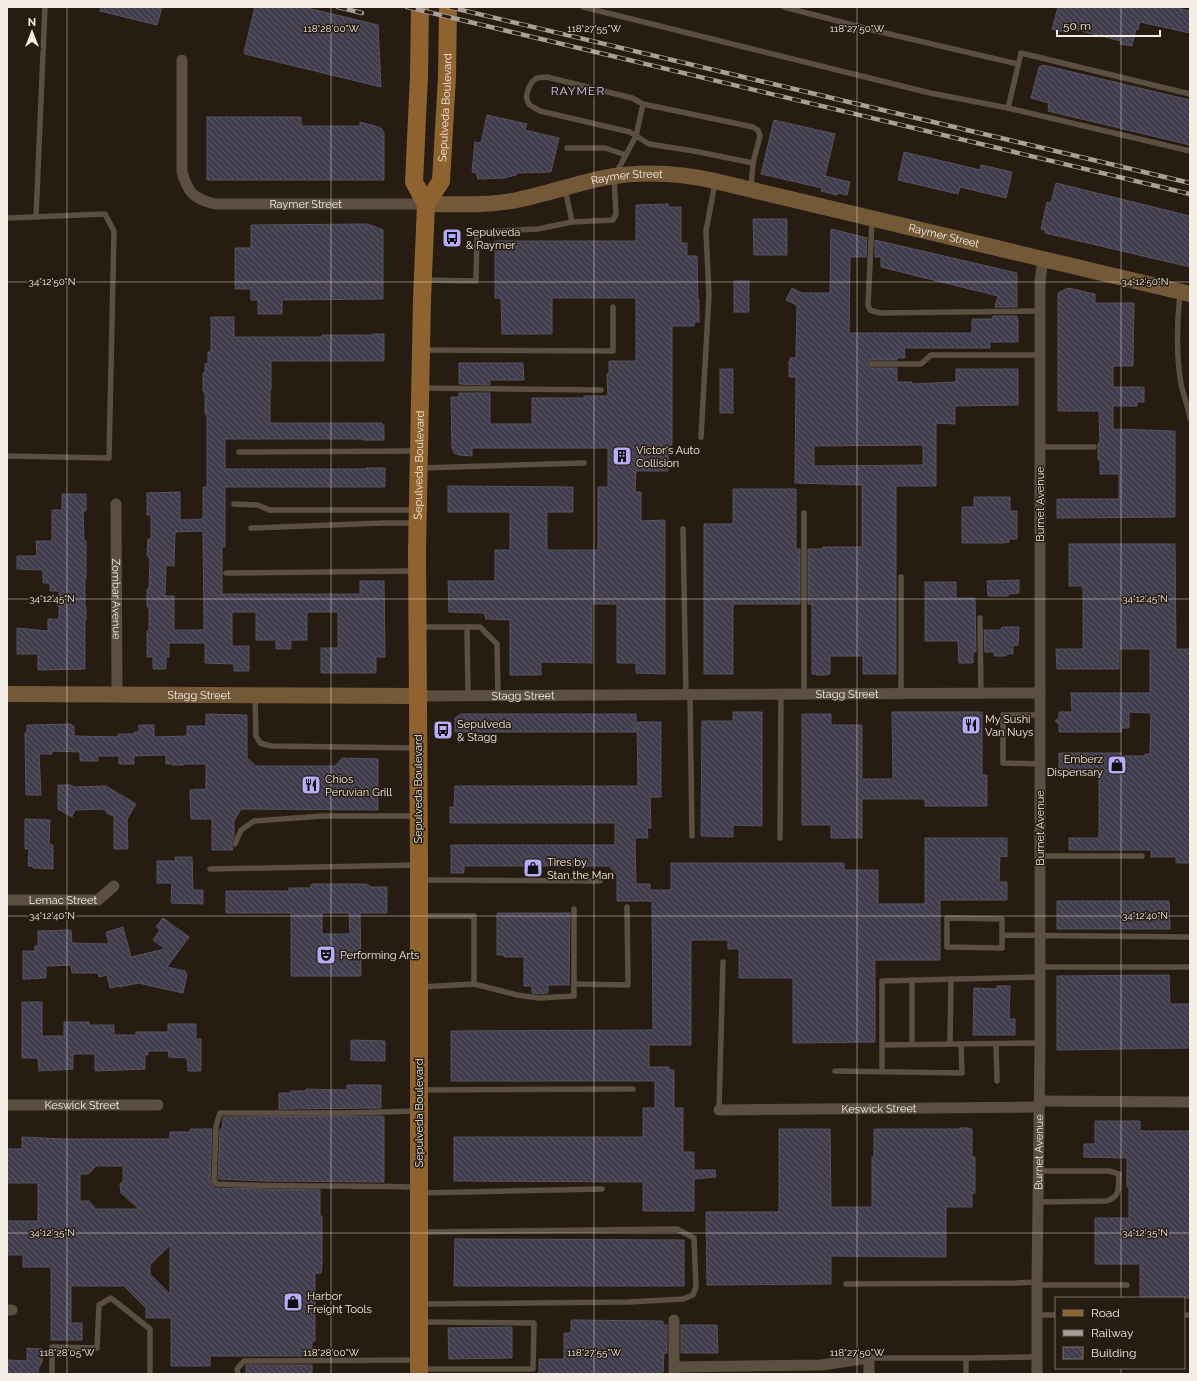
<svg xmlns="http://www.w3.org/2000/svg" width="1197" height="1381" viewBox="0 0 1197 1381" font-family="Raleway,sans-serif">
<style>
.building{fill:url(#building-back-hatch);stroke:#565262;fill-rule:evenodd}
.lines{fill:none;stroke-linecap:round;stroke-linejoin:round}
.lane{stroke:#5b4f42;stroke-width:5.5}
.street{stroke:#5b4f42;stroke-width:11}
.secondary{stroke:#745938;stroke-width:16}
.primary{stroke:#8e632f;stroke-width:18}
.rail-casing{stroke:#a89f96;stroke-width:4.5}
.rail{stroke:#271c11;stroke-width:3;stroke-dasharray:9;stroke-linecap:butt}
.ticks{fill:none;stroke:#f5eee6;stroke-width:1;stroke-opacity:0.45}
.labels{text-anchor:middle;dominant-baseline:central;stroke-width:3;stroke-linejoin:round;paint-order:stroke}
.street-label{font-size:11px;fill:#f5eee6;stroke:#271c11}
.poi-label{font-size:11px;fill:#f5eee6;stroke:#271c11;text-anchor:start}
.neighbourhood-label{font-size:12px;letter-spacing:1px;fill:#cfc9f4;stroke:#271c11}
.ticks-label{font-size:10px;text-anchor:middle;fill:#f5eee6;stroke:#271c11;stroke-width:3;stroke-linejoin:round;paint-order:stroke}
</style>
<defs>
<pattern id="building-back-hatch" width="6" height="6" patternUnits="userSpaceOnUse"><rect width="6" height="6" fill="#413d4c"/><path d="M-1 5l2 2M0 0l6 6M5-1l2 2" fill="none" stroke="#5d5966"/></pattern>
</defs>
<rect width="100%" height="100%" fill="#271c11"/>
<g class="building">
<path d="M101,7H162L157,25L100,11Z"/>
<path d="M255,7H303L378,25L381,87L245,54L244,52Z"/>
<path d="M1058,7H1182L1181,9L1190,11V33L1140,22L1138,30L1136,29L1132,46L1120,44L1121,41L1069,28L1068,33L1052,29Z"/>
<path d="M1043,65L1190,100V145L1048,111L1049,103L1031,98L1039,67Z"/>
<path d="M487,115L527,124L525,130L559,138L551,172L516,173V175L504,178L478,179L476,173L472,172L475,142L481,143Z"/>
<path d="M207,117H301V126H360V122L378,127L382,129L384,134V180H207Z"/>
<path d="M774,120L835,134L825,176L850,182L847,195L838,193L837,195L821,191L822,188L761,174Z"/>
<path d="M904,152L980,170L981,165L1012,172L1006,198L960,187L958,194L898,180Z"/>
<path d="M1056,183L1190,216V267L1045,233V230L1041,229L1047,202L1051,203Z"/>
<path d="M668,204V207H681V243H687V256H697L698,300H699V322H694V326H672V445H668V471H636L635,492H641V521L665,520V674L636,673V663H617V604H592V663L541,662V675H510V620L486,619L484,613L449,612L448,581H495V550H510V512H448V486L573,487V512H547V550H598V487H608V448H472V456L459,455L454,453L452,448L451,397H459V393H490V424H532V398H584V396H608L607,374H609V361H636V298H552V334H502L501,298H495V241H636V205Z"/>
<path d="M753,219H787V255H754Z"/>
<path d="M368,224L383,230V299L282,300V314H258V300H251V289H235V248H251V225Z"/>
<path d="M831,229L867,238L866,257H850L849,333H972V319H992L993,316H1017V319H1018V342H990V348H904L905,358H897V360H871L867,362L868,366L871,368H897V382H912V384L956,382V369H1018V405L955,406V424L936,423V486H896V674H863V656H830V674H827V675H816V674H812V604H808V549H823V547H862V485L795,483L796,377H789V361H790V358H796L797,305L786,300L792,288L802,293H830ZM923,445V465L814,466V446Z"/>
<path d="M875,240L1017,273V307H995L998,296L881,267V257H875Z"/>
<rect x="734" y="281" width="15" height="31"/>
<path d="M1068,288L1095,294V303H1134L1133,366H1113V387H1144V402H1137V406H1113V429L1175,431V517L1057,518V499H1119V474H1100V460H1098V443H1100L1099,411H1058V293Z"/>
<path d="M211,317H234V337H322V335H373V334H384V361H271V390H270V423H382V425H384V440H363V439H225V469H366V468H385V487H225V547H222V594H360V581H384L385,657H376V673H321V648H338V612H307V640H291V649H276V640H256V612H232V646H249V671H234V664L205,663V643H169V657H166V669H153V657H147V631H149V607H147V589H149L150,559L147,555L148,539H151V515H147V493L180,492V520L203,519V487H207V414H205V392H203V373H205V364L208,363V352H211ZM203,531L204,630H174V596H165L166,565L174,566L175,532Z"/>
<path d="M459,363H523L524,380H490V385L459,384Z"/>
<rect x="720" y="369" width="13" height="44"/>
<path d="M733,489H796V549H800V604H733V674H704V524H733Z"/>
<path d="M62,494H86V511H83L84,541H86V578H85V607H86V620H85V669L38,670V654H17V628L48,631V619H59V591H50V583H43V570L17,569V556H37L36,541H52V510H62Z"/>
<path d="M974,497H1010V511H1017V539H1009V542L1003,543H962V507H974Z"/>
<path d="M1069,544H1175L1176,649H1190V863H1176V857H1151V850H1069V838H1099V775H1059V753H1121V756H1145V754H1150L1151,713L1129,712V728H1121V732H1059V724L1055,721L1059,718V712H1072L1071,693H1150V649H1119V669H1057L1056,649H1083V586H1069Z"/>
<path d="M1019,580V593L1008,594V596H988L987,581Z"/>
<path d="M925,582H956V598H975L976,652H973V663H959L958,641H925Z"/>
<path d="M1002,627H1019L1018,645L1013,646V654H1006V656H994V652H985L984,630H1001Z"/>
<path d="M733,712H762V826L733,825V837L701,836L702,721H733Z"/>
<path d="M892,712H982V775H987V806H925V799H862V838H831V825H802V714H831V725H862V779H893Z"/>
<path d="M206,714L247,715V758L256,766H335L342,758L378,759V810L241,809L234,821V836L231,844L233,850H212V819H191L190,790L206,789V764H184V765H172V764H166V755L134,756V764H119V756H98V761H80V752L52,751V754H39L41,795H26L25,733H27V725L71,724V726H74V736L118,737V734H134V732H139V725H154V737L187,736V726H206Z"/>
<path d="M461,714H636V732H455V718Z"/>
<path d="M637,722H661V797H650L651,828H647L648,838H635L636,884H650V890H671V863H844V870H878V904H925V838H1007V857L1000,856L999,882H1007V900H940V960H875V1042L793,1043V978H739V949H728V940H691V1045H649V1067H669V1070H674V1108H683V1152H694V1170H715L716,1177L694,1179V1211H643V1182L454,1181V1137H643V1108H655V1081H451V1031L653,1030L652,901H617V875L609,866H464V873H451V845H615V823H450V807H454L455,786H638Z"/>
<path d="M58,785H70L74,787L106,786L136,804L127,819L128,849H114V816L108,814L104,809L75,810L72,817L58,809Z"/>
<path d="M25,819L50,820L49,844L53,845V869L33,868V866H28L29,849H25Z"/>
<path d="M175,857H192L193,890H203V904L171,903L172,883H157V861H176Z"/>
<path d="M312,884H366L371,887H387V913H360L361,976H291V913H226V891H289V888H310ZM322,913H349L350,934H322Z"/>
<path d="M1057,901H1169L1170,929H1057Z"/>
<path d="M497,913H570L569,985H548V993L541,994L532,993V986H524V957H504V955H497Z"/>
<path d="M163,918L189,937L167,967L185,971L187,975L183,993L138,983L120,987L119,986L110,988L107,975L99,977L98,973H72L71,965L46,966V978L23,979V951H35V946H38V931L71,930L72,943L109,944L106,933H108L107,932L123,927L131,957L165,949L153,940L160,930L156,927Z"/>
<path d="M1169,975L1170,1004H1190V1048L1057,1050V976Z"/>
<path d="M997,986H1010L1009,1019H1015V1035H973L974,988L997,989Z"/>
<path d="M22,1002H42V1036H64V1022H89V1025H114V1035H136V1032H168V1024H196V1039H201V1071H188L187,1058L169,1057L168,1051H148V1055H145V1069L95,1071V1054H73V1069L39,1071L38,1058H22Z"/>
<path d="M351,1040L385,1041V1061L351,1060Z"/>
<path d="M347,1085H381V1108L279,1109V1093H291V1091H306V1089L347,1090Z"/>
<path d="M380,1116L384,1117V1182L266,1181L218,1179L220,1129H222L223,1117Z"/>
<path d="M1095,1121H1140V1131H1190V1298H1140V1264H1095V1218H1129V1187H1127V1158L1084,1157V1144H1095Z"/>
<path d="M959,1128H969V1129H972V1157H975V1193H972V1207H946V1257L831,1256V1284L707,1285L706,1212H779V1129H830L831,1207H872V1157H874V1129H959Z"/>
<path d="M190,1129H212L210,1180L214,1188L320,1190V1216H322V1264L321,1273H315V1341H312V1356H210V1366H171V1318H146V1308L124,1286H71V1323H82V1340H51V1267H23V1255H7V1221H38V1183H7V1149H22V1137L64,1139H170V1132H190ZM96,1166H123V1182L120,1184L121,1193L139,1209H96L89,1201H80V1174H88ZM170,1245V1294L150,1274V1265Z"/>
<path d="M455,1239L684,1240V1286H454Z"/>
<path d="M571,1320L663,1321V1325H667V1353H664L663,1374H539V1359H564V1333H571Z"/>
<path d="M681,1325H717L718,1353H681Z"/>
<path d="M512,1327V1358L449,1359L448,1328Z"/>
<path d="M27,1348L42,1349V1363H41L40,1366H39L38,1374H8V1360L27,1361Z"/>
<rect x="246" y="1365" width="66" height="9"/>
</g>
<g class="lines">
<g class="lane">
<path d="M583,7L930,93L1008,108L1190,151"/>
<path d="M784,7L872,30L1018,64"/>
<path d="M547,77L632,98L643,104L753,127L758,130L760,136L753,163L694,151L649,144L630,132L540,111C537,109 531,107 529,104C523,97 530,81 537,78C540,77 544,78 547,77Z"/>
<path d="M1008,108L1021,53L1190,94"/>
<path d="M567,148H605L626,155"/>
<path d="M751,187L753,163"/>
<path d="M565,189L572,222"/>
<path d="M36,217L45,7"/>
<path d="M7,218L105,214L114,231L109,458L7,456"/>
<path d="M872,221L868,305L870,310L880,313L1040,311"/>
<path d="M425,280L476,281L477,236L481,232L538,229L572,222L613,220L616,214L614,177L636,136L643,104"/>
<path d="M1180,294C1177,323 1176,355 1181,384C1184,396 1188,407 1190,418"/>
<path d="M423,350L613,351V307"/>
<path d="M871,364H921L931,355H1040"/>
<path d="M422,388L601,390"/>
<path d="M701,437L709,295L706,231L715,183"/>
<path d="M1040,447H1094"/>
<path d="M239,452L417,451"/>
<path d="M422,468L584,463"/>
<path d="M234,504L258,505L269,510H415"/>
<path d="M251,528L384,523H415"/>
<path d="M683,529L686,695"/>
<path d="M226,573L414,571"/>
<path d="M901,577V694"/>
<path d="M980,618L981,694"/>
<path d="M420,627H480L497,644L498,695"/>
<path d="M467,627L468,695"/>
<path d="M804,694V513"/>
<path d="M690,695L692,836"/>
<path d="M255,697L256,736L260,743L271,746L417,748"/>
<path d="M1040,715H1003V763L1040,764"/>
<path d="M780,838L781,694"/>
<path d="M235,844L241,830L254,821L323,816H416"/>
<path d="M1040,856H1142"/>
<path d="M210,869L417,865"/>
<path d="M421,880L600,881"/>
<path d="M1002,935V948L947,947V918L1002,919V935L1190,937"/>
<path d="M1039,967H1190"/>
<path d="M474,984L517,995L539,998L574,996V909"/>
<path d="M574,984L628,985L627,907"/>
<path d="M421,987L474,984V916H421"/>
<path d="M912,1044V980"/>
<path d="M950,1044L951,979"/>
<path d="M996,1044L997,1081"/>
<path d="M882,1045L1040,1043"/>
<path d="M835,1071L962,1073L961,1044"/>
<path d="M882,1071V981L1039,977"/>
<path d="M422,1090L633,1089"/>
<path d="M719,1110L723,962"/>
<path d="M417,1111L348,1113H220L216,1126L214,1180L216,1184C283,1187 350,1185 417,1187"/>
<path d="M421,1193L602,1189"/>
<path d="M1038,1202L1106,1201C1121,1197 1118,1188 1119,1174L1109,1171H1038"/>
<path d="M421,1232L677,1229L694,1238L696,1287L693,1295L683,1299L629,1302L422,1304"/>
<path d="M846,1284L1016,1283L1037,1282"/>
<path d="M1037,1285H1127"/>
<path d="M1037,1315H1056"/>
<path d="M1184,1315H1190"/>
<path d="M422,1322L534,1323L533,1369H422"/>
<path d="M869,1358H966"/>
<path d="M52,1374V1347L97,1348L99,1305L111,1298L150,1329V1374"/>
<path d="M238,1374L237,1369L244,1361L416,1360"/>
<path d="M966,1374V1358L1037,1357"/>
</g>
<g class="street">
<path id="s1" d="M182,60V172C188,193 194,199 215,204H426"/>
<path id="s2" d="M116,504L117,695"/>
<path id="s3" d="M418,696L1040,693"/>
<path id="s4" d="M7,900H98L114,886"/>
<path d="M1039,1101L1190,1102"/>
<path id="s5" d="M7,1105H158"/>
<path id="s6" d="M719,1110L1039,1107"/>
<path d="M7,1310H12"/>
<path d="M674,1320V1374"/>
<path d="M674,1367L822,1365L869,1358V1374"/>
<path id="s7" d="M1037,1374V1282L1040,1043V281L1043,259"/>
</g>
<g class="secondary">
<path id="s8" d="M426,204C456,204 487,206 517,200C546,194 574,184 603,178C639,171 679,173 715,181L1190,294"/>
<path id="s9" d="M7,694L418,696"/>
</g>
<g class="primary">
<path id="s10" d="M426,204L441,181L447,77L448,7"/>
<path id="s11" d="M419,1374V865L417,550L422,300L426,204L414,182L419,76L420,7"/>
</g>
<defs>
<g id="rail">
<path d="M338,7L362,13"/>
<path d="M407,7L1190,194"/>
<path d="M449,7L1190,183"/>
</g>
</defs>
<use href="#rail" class="rail-casing"/>
<use href="#rail" class="rail"/>
</g>
<path class="ticks" d="M67,7V1374M331,7V1374M594,7V1374M857,7V1374M1121,7V1298M7,282H1190M7,599H1190M7,916H1190M7,1233H1190M1121,1368V1374"/>
<defs>
<symbol id="bus-square" viewBox="-11 -11 22 22"><rect x="-9" y="-9" width="18" height="18" rx="4" fill="#b8abf7" stroke="#271c11"/><path d="M-5-6H5V4H4V6H2V4H-2V6H-4V4H-5ZM-3.5-4V0h7V-4ZM-3.5 1.2v1.5H-2V1.2ZM2 1.2v1.5H3.5V1.2Z" fill="#111"/></symbol>
<symbol id="building-square" viewBox="-11 -11 22 22"><rect x="-9" y="-9" width="18" height="18" rx="4" fill="#b8abf7" stroke="#271c11"/><path d="M-4-6H4V6H1V3H-1V6H-4ZM-2.5-4.3h1.7v1.8h-1.7ZM.8-4.3h1.7v1.8H.8ZM-2.5-1h1.7V.8h-1.7ZM.8-1h1.7V.8H.8Z" fill="#111"/></symbol>
<symbol id="restaurant-square" viewBox="-11 -11 22 22"><rect x="-9" y="-9" width="18" height="18" rx="4" fill="#b8abf7" stroke="#271c11"/><path d="M-5-6h1v4h1v-4h1v4h1v-4h1v5L-1.5 .5V6h-2V.5L-5-1ZM5-6V6H3V1.5H1.5Q1.5-4 5-6Z" fill="#111"/></symbol>
<symbol id="shop-square" viewBox="-11 -11 22 22"><rect x="-9" y="-9" width="18" height="18" rx="4" fill="#b8abf7" stroke="#271c11"/><path d="M-5-2.5h2.3a2.7 3.5 0 0 1 5.4 0H5L5.5 6h-11ZM-1.5-2.5h3a1.5 2.3 0 0 0-3 0Z" fill="#111"/></symbol>
<symbol id="theatre-square" viewBox="-11 -11 22 22"><rect x="-9" y="-9" width="18" height="18" rx="4" fill="#b8abf7" stroke="#271c11"/><path d="M-5-5.5Q0-4 5-5.5V0Q5 5 0 6Q-5 5-5 0ZM-3.3-2.5H-1v1.5H-3.3ZM1-2.5H3.3v1.5H1ZM-2.8 1Q0 5.5 2.8 1Z" fill="#111"/></symbol>
</defs>
<g fill-rule="evenodd">
<use href="#bus-square" x="441" y="227" width="22" height="22"/>
<use href="#building-square" x="611" y="445" width="22" height="22"/>
<use href="#restaurant-square" x="960" y="714" width="22" height="22"/>
<use href="#bus-square" x="432" y="719" width="22" height="22"/>
<use href="#shop-square" x="1106" y="754" width="22" height="22"/>
<use href="#restaurant-square" x="300" y="774" width="22" height="22"/>
<use href="#shop-square" x="522" y="857" width="22" height="22"/>
<use href="#theatre-square" x="315" y="944" width="22" height="22"/>
<use href="#shop-square" x="282" y="1291" width="22" height="22"/>
</g>
<g class="labels">
<g class="street-label">
<text stroke="none"><textPath href="#s10" startOffset="101">Sepulveda Boulevard</textPath></text>
<text stroke="none"><textPath href="#s8" startOffset="204">Raymer Street</textPath></text>
<text stroke="none"><textPath href="#s1" startOffset="252">Raymer Street</textPath></text>
<text stroke="none"><textPath href="#s8" startOffset="528">Raymer Street</textPath></text>
<text stroke="none"><textPath href="#s11" startOffset="909">Sepulveda Boulevard</textPath></text>
<text transform="translate(1040 504) rotate(-90)">Burnet Avenue</text>
<text stroke="none"><textPath href="#s2" startOffset="95">Zombar Avenue</textPath></text>
<text stroke="none"><textPath href="#s3" startOffset="429">Stagg Street</textPath></text>
<text stroke="none"><textPath href="#s9" startOffset="192">Stagg Street</textPath></text>
<text stroke="none"><textPath href="#s3" startOffset="105">Stagg Street</textPath></text>
<text transform="translate(418 789) rotate(-90)">Sepulveda Boulevard</text>
<text transform="translate(1040 828) rotate(-90)">Burnet Avenue</text>
<text stroke="none"><textPath href="#s4" startOffset="56">Lemac Street</textPath></text>
<text stroke="none"><textPath href="#s5" startOffset="75">Keswick Street</textPath></text>
<text stroke="none"><textPath href="#s6" startOffset="160">Keswick Street</textPath></text>
<text transform="translate(419 1113) rotate(-90)">Sepulveda Boulevard</text>
<text stroke="none"><textPath href="#s7" startOffset="222">Burnet Avenue</textPath></text>
</g>
<g class="poi-label">
<text x="466" y="232">Sepulveda<tspan x="466" dy="13">&amp; Raymer</tspan></text>
<text x="636" y="450">Victor's Auto<tspan x="636" dy="13">Collision</tspan></text>
<text x="985" y="719">My Sushi<tspan x="985" dy="13">Van Nuys</tspan></text>
<text x="457" y="724">Sepulveda<tspan x="457" dy="13">&amp; Stagg</tspan></text>
<text x="1103" y="759" text-anchor="end">Emberz<tspan x="1103" dy="13">Dispensary</tspan></text>
<text x="325" y="779">Chios<tspan x="325" dy="13">Peruvian Grill</tspan></text>
<text x="547" y="862">Tires by<tspan x="547" dy="13">Stan the Man</tspan></text>
<text x="340" y="955">Performing Arts</text>
<text x="307" y="1296">Harbor<tspan x="307" dy="13">Freight Tools</tspan></text>
</g>
<g class="neighbourhood-label">
<text x="578" y="91">RAYMER</text>
</g>
</g>
<g class="ticks-label">
<text x="331" y="32">118°28'00"W</text>
<text x="594" y="32">118°27'55"W</text>
<text x="857" y="32">118°27'50"W</text>
<text x="52" y="285">34°12'50"N</text>
<text x="1145" y="285">34°12'50"N</text>
<text x="52" y="602">34°12'45"N</text>
<text x="1145" y="602">34°12'45"N</text>
<text x="52" y="919">34°12'40"N</text>
<text x="1145" y="919">34°12'40"N</text>
<text x="52" y="1236">34°12'35"N</text>
<text x="1145" y="1236">34°12'35"N</text>
<text x="67" y="1356">118°28'05"W</text>
<text x="331" y="1356">118°28'00"W</text>
<text x="594" y="1356">118°27'55"W</text>
<text x="857" y="1356">118°27'50"W</text>
</g>
<rect width="1197" height="1381" fill="none" stroke="#f5eee6" stroke-width="16"/>
<rect x="1055" y="1297" width="130" height="72" fill="#271c11" stroke="#797066"/>
<rect x="1063" y="1310" width="20" height="6" fill="#8e632f" stroke="#797066"/>
<text x="1091" y="1317" font-size="12" fill="#f5eee6">Road</text>
<rect x="1063" y="1330" width="20" height="6" fill="#a89f96" stroke="#797066"/>
<text x="1091" y="1337" font-size="12" fill="#f5eee6">Railway</text>
<rect x="1063" y="1347" width="20" height="12" fill="url(#building-back-hatch)" stroke="#797066"/>
<text x="1091" y="1357" font-size="12" fill="#f5eee6">Building</text>
<g transform="translate(32 32)" stroke="#271c11" stroke-width="3" paint-order="stroke">
<path d="M0-3L7 15L0 10L-7 15Z" fill="#f5eee6"/>
<text y="-6" font-size="11" font-weight="bold" text-anchor="middle" fill="#f5eee6">N</text>
</g>
<path d="M1057 30v6h103v-6" fill="none" stroke="#f5eee6" stroke-width="2"/>
<text x="1063" y="30" font-size="12" fill="#f5eee6" stroke="#271c11" stroke-width="3" paint-order="stroke">50 m</text>
</svg>
